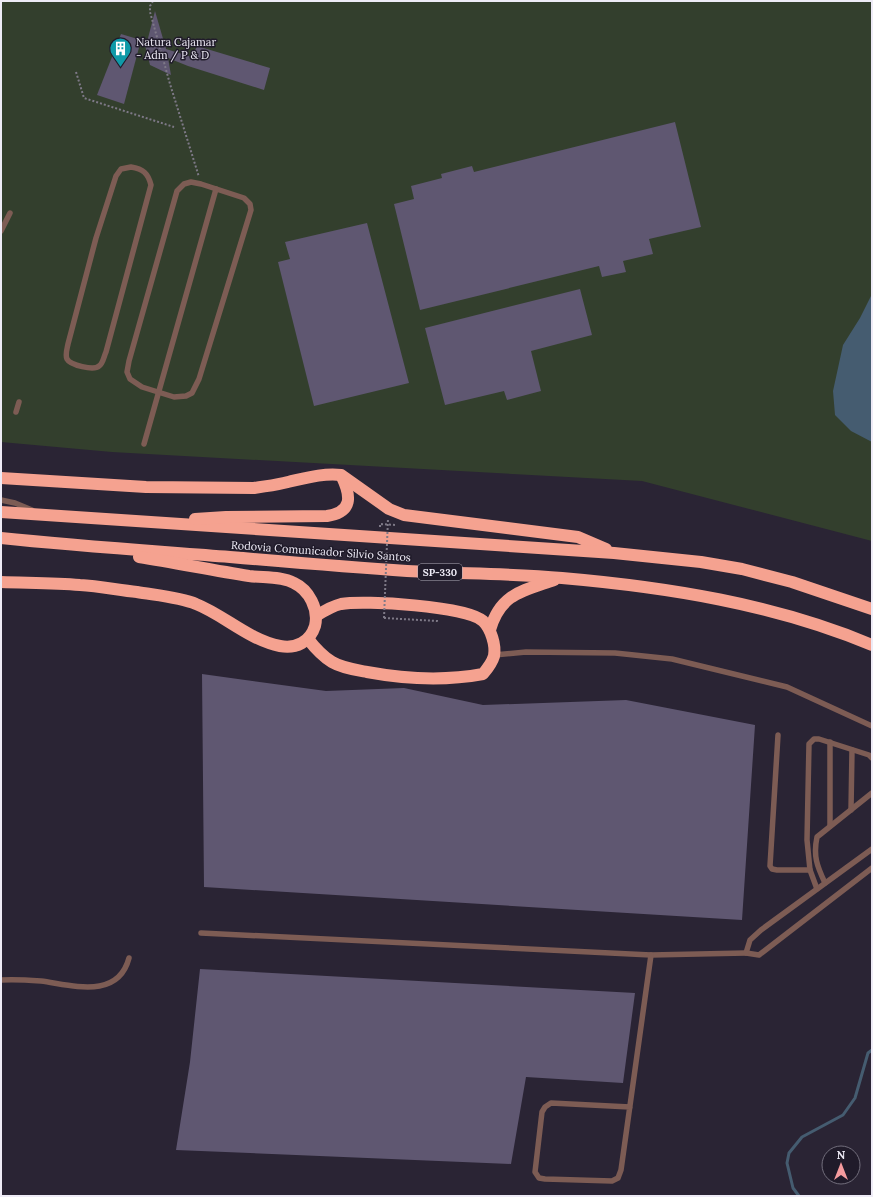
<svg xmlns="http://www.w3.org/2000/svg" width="873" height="1197" viewBox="0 0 873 1197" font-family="Lora,serif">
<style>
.green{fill:#333f2d}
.water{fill:#455c70}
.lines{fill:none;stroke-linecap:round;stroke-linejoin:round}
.stream{stroke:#455c70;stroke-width:3}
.building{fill:#5f5771}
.path{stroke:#7e7987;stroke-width:2;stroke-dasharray:2 2;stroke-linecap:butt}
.service{stroke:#7d5c54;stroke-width:5.5}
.motorway{stroke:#f5a290;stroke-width:12}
.path-bridge{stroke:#7e7987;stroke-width:2;stroke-dasharray:2 2;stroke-linecap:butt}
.labels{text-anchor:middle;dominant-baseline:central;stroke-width:3;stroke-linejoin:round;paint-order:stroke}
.shield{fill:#201b2a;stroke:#b0adb9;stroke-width:1}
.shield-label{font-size:10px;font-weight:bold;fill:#eeebf6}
.poi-label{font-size:11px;fill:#eeebf6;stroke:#201b2a;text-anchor:start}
.street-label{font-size:11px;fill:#eeebf6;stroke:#201b2a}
</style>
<rect width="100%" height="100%" fill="#2a2434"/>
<path class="green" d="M1,1H872V541L642,481L112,452L1,442Z"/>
<path class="water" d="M872,294V442L851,431L835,415L833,391L843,345L860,318Z"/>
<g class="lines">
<path class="stream" d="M799,1196L793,1188L787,1163L789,1153L802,1137L843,1115L855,1098L868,1053L872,1050"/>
</g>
<g class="building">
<path d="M155,11L166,49L192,57L197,46L270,68L264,90L188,66L168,58L171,75L150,65L144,41L147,42Z"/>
<path d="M121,34L141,40L124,104L97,95Z"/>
<path d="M675,122L701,227L649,239L653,254L623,261L626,272L602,277L599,266L420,310L394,204L414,199L411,186L442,178L441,174L472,166L474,172Z"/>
<path d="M367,223L409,383L314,406L278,262L290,259L285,242Z"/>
<path d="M580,289L592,335L531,351L541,391L507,400L504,391L445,405L425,328Z"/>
<path d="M202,674L326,691L404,688L483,705L626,700L755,725L742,920L204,887Z"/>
<path d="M200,969L635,993L623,1083L526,1077L511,1164L176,1150L190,1062Z"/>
</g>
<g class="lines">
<g class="path">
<path d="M153,1L150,6V12L170,84L199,177"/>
<path d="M76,72L84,98L174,127"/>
<path d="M380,527V524L397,525"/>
<path d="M384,618L437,621V619"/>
</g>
<g class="service">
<path d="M131,167C143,169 148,173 151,185L106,352C104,356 103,364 99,366C94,371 70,365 67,359C65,355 67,349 68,344L96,238L116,176L121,169Z"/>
<path d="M191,182L201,184L244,198L250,204L251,210L199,379L192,393L186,396L174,397L142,387L130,379L127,372L129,361L177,191L184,184Z"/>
<path d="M1,231L10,213"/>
<path d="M16,412L19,402"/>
<path d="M144,444L216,189"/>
<path d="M1,500L15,503L32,510"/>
<path d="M494,655L526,652L615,653L672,659L787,687L872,726"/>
<path d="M778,735L770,866L772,869L777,870H810"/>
<path d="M851,810L852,750"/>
<path d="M830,826V742"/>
<path d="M872,849L761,930L750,940L746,953L759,955L872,868"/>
<path d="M825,883C817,866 813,856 817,837L872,793"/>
<path d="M817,889L810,870L807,840L809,744L814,739H819L869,755L872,758"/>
<path d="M201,933L651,955L746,953"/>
<path d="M1,980C14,979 28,980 41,981C72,985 118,1000 129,958"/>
<path d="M630,1107L551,1103L545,1107L542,1112L535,1172L539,1178L545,1179L612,1181L618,1178L621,1170L651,955"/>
</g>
<g class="motorway">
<path d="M1,478L146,487L254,488C266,486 277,485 288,482C306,478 323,473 341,475L389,509L404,515L578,537L606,549"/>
<path d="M1,512L614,553L701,562L742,569L792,582L872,609"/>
<path d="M195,519L226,517L327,516C353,512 351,496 342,477"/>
<path d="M1,538C77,546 154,551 230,557C289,562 348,567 407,571C458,574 510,573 562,578C666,587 775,604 872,645"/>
<path d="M1,582C27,583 54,583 80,585C99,586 118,590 137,592C154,595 180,597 196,604C224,615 249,640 280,646C296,649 310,642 315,626C319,609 309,590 294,583C281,576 264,578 249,576C212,570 176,563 139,557"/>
<path d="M490,630C500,594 522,591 554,580"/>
<path d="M308,639C315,648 322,656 332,662C342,668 356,670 367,672C405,679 445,681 483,674C488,668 492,663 494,656C496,645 491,629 483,621C467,606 364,600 341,604C332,606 324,611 316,616"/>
</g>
<path class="path-bridge" d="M384,618L388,519"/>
</g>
<defs>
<symbol id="building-pin" viewBox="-11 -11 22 30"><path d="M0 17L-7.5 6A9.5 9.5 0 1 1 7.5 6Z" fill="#0f9aa8" stroke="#201b2a"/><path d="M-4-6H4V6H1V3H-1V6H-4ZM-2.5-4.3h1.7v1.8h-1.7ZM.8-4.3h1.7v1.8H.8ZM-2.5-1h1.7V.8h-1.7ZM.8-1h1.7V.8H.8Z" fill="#fff"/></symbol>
</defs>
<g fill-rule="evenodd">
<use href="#building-pin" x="108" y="36" width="25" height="34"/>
</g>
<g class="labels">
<rect class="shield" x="418" y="564" width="44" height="16" rx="3"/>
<g class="shield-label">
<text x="440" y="572">SP-330</text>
</g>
<g class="poi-label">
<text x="136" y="42">Natura Cajamar<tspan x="136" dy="13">- Adm / P &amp; D</tspan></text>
</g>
<g class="street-label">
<text transform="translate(321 551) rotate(4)">Rodovia Comunicador Silvio Santos</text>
</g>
</g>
<rect width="873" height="1197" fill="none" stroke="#eeebf6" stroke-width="4"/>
<g transform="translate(841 1165)"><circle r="19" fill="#201b2a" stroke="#726e7c"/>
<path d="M0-3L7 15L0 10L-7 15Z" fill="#f59b9e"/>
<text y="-6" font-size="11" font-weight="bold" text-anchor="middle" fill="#eeebf6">N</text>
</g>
</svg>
